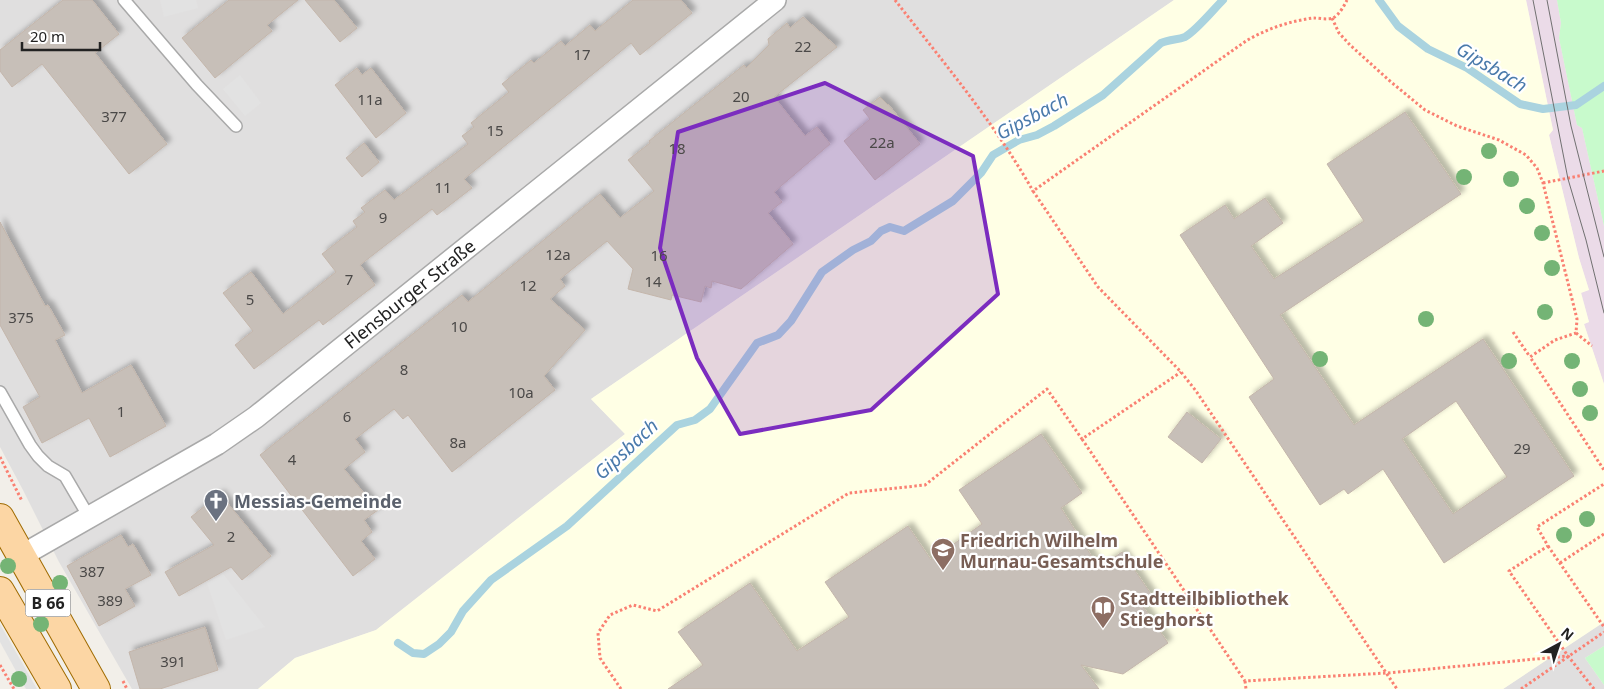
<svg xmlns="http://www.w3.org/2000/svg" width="1604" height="689" viewBox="0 0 1604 689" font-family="'Noto Sans',sans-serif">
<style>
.residential{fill:#e0dfdf}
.industrial{fill:#ebdbe8}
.education{fill:#ffffe5}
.park{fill:#c8facc}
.parking{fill:#e2e2e2}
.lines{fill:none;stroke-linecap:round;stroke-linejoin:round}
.stream{stroke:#aad3df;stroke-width:8}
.building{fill:#c7bfb8;stroke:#c4b6ab;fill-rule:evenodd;filter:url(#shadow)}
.service-casing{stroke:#a9a9a9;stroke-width:14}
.minor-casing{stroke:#a9a9a9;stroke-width:24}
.primary-casing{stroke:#a06b00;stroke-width:30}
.path{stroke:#fa8072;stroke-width:3;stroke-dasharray:2.5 2.5;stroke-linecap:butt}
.service{stroke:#fff;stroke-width:11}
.minor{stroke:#fff;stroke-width:21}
.primary{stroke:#fcd6a4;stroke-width:28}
.tram{stroke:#707070;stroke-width:1}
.tree{fill:#74b475}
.marked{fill:#7b2cbf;fill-opacity:0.2;stroke:#7b2cbf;stroke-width:4;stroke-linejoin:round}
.labels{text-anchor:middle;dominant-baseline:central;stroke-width:4.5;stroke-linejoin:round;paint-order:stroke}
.number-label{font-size:15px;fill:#4b4948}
.shield{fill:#fff;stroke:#646464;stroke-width:1}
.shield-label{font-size:16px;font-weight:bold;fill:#222}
.street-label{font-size:18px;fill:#222;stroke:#fff}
.worship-label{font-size:18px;font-weight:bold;fill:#5b616d;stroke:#fff;text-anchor:start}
.education-label{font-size:18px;font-weight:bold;fill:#785e54;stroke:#fff;text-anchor:start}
.water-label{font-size:19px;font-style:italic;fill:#4a7aab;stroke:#fff}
</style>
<defs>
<filter id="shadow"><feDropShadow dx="4.5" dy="-4.5" stdDeviation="2.5" flood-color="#0004"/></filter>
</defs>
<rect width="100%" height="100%" fill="#f2efe9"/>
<g class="residential">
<path d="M0,0H1174L591,399L625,434L376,630L295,658L258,689H132L59,562L23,490L0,447Z"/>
<path d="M1604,622V646L1585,658L1604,685V689H1503Z"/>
</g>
<path class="industrial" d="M1526,0H1557L1561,23L1559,38L1577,125L1582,128L1604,226V384L1584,324L1589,322L1581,292L1589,290L1579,258L1549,135L1553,130Z"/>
<path class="education" d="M1174,0H1526L1553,130L1549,135L1579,258L1589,290L1581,293L1589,322L1584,324L1604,384V622L1503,689H258L295,658L376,630L625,434L591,399Z"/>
<g class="park">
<path d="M1557,0H1604V226L1582,128L1577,125L1559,38L1561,23Z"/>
<path d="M1604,646V685L1585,658Z"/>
</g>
<g class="parking">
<path d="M160,0H196L198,8L164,17Z"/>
<path d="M240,75L261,103L245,116L223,89Z"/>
<path d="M223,574L265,627L226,640L207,583Z"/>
<path d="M0,624L37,689H26L0,642Z"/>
</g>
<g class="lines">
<g class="stream">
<path d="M1379,0L1398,26L1428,49L1467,68L1520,104L1543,109L1576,105L1604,86"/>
<path d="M398,643L413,653L424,654L439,644L451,632L463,611L491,580L567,526L677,425L695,420L710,409L757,343L778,335L791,321L822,272L853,250L871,241L881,231L890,227L904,231L953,201L981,173L993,155L1019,140L1037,135L1054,126L1103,95L1161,43C1170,39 1177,40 1185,37C1196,31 1213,10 1223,0"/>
</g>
</g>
<g class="building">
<path d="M63,0H92L119,34L95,53L167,144L129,174L42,64L12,87L0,71V50Z"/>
<path d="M229,0H298L267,25L272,31L215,78L182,38Z"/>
<path d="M305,0H334L357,28L340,42Z"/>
<path d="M633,0H681L692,13L640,55L631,43L464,179L472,188L437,215L432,209L360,265L375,285L323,325L319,320L254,369L235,345L253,331L223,293L251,272L283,314L336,272L322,254L357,227L353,221L365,212L361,208L385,190L394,200L468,144L462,136L474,127L471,123L509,92L502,84L531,60L534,63L561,41L565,46L590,25L595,31Z"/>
<path d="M803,17L837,47L774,97L805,136L817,127L830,144L774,192L782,202L768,213L793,244L741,289L712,281L711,288L705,286L701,302L672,295L671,300L628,289L633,269L607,241L560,279L565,286L550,299L585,330L544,376L555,390L452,472L408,415L403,419L394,409L355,439L365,452L344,469L378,510L364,520L372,532L361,541L375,559L353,576L260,455L462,295L468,302L600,194L620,218L654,191L628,160L650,143L649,141L744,65L746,68L769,45L768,39L787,23L790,28Z"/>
<path d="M357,68L362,75L371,68L406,113L376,138L335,85Z"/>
<path d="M880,97L888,105V104L920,144L875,180L844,141L870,119L863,110Z"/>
<path d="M1405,112L1461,194L1280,315L1354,425L1483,339L1574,476L1444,563L1383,469L1348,494L1344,489L1320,505L1249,397L1274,379L1180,235L1225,205L1234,219L1265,198L1283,223L1251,246L1274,279L1364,221L1327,164ZM1456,401L1507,477L1453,514L1402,439Z"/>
<path d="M364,143L379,162L362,177L346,158Z"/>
<path d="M0,222L45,306L48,305L65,335L55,340L82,393L131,365L166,426L110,457L89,418L42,443L23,407L40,397L0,325Z"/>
<path d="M1187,412L1221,439L1202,463L1168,437Z"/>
<path d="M1041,434L1082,493L1061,508L1099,568L1122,552L1153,597L1142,605L1168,643L1123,674L1081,665L1099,689H668L703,665L678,632L750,583L797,651L849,617L825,582L908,526L931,560L982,524L959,490Z"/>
<path d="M220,494L271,556L242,580L231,567L179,596L165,572L214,545L191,517Z"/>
<path d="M121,535L128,547L133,544L151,575L125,589L135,606L99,626L67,566Z"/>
<path d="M205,627L218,670L160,689H140L129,652Z"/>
</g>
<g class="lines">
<defs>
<g id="service">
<path d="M124,0L197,85L236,126"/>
<path d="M0,392L30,445L38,456L48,466L65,476L89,517"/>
</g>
<g id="minor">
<path id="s1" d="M21,556L217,444L256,417L775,0"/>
</g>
<g id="primary">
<path d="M0,518L96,689"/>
<path d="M0,591L57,689"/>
</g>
</defs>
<use href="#service" class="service-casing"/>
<use href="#minor" class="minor-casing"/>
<use href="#primary" class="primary-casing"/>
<g class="path">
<path d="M895,0C943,62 994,122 1033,191"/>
<path d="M1347,0C1344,6 1339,15 1333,18C1327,20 1319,18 1313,18C1290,21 1266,29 1246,41L1033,191L1098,287L1181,372L1196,391L1397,689"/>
<path d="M1332,18L1339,33L1350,45L1391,82L1425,110L1457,126L1499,140L1526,155L1537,168L1543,183L1577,319L1576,333L1555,340L1530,357L1604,470"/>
<path d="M1543,183L1604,171"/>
<path d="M1513,332L1530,357"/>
<path d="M1576,333L1592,346"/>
<path d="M1082,439L1245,681L1387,673L1568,656"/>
<path d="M0,457L22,501"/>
<path d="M1548,546L1604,627"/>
<path d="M1560,563L1604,534"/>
<path d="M0,665L14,689"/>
<path d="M123,681L127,689"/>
<path d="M1245,681L1246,689"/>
<path d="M621,689L600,658L598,633L610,615L633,605L657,611L849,493L925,485L1047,389L1082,439L1181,372"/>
<path d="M1521,689L1604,632"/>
<path d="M1594,689L1568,656L1509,571L1548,546L1537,527L1604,484"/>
</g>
<use href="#service" class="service"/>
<use href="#minor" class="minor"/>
<use href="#primary" class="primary"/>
<g class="tram">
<path d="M1533,0L1568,179L1586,240L1604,313"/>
<path d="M1547,0L1571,126L1604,257"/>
</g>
</g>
<g class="tree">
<circle cx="1489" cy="151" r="8"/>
<circle cx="1464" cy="177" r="8"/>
<circle cx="1511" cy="179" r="8"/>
<circle cx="1527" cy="206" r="8"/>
<circle cx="1542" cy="233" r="8"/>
<circle cx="1552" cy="268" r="8"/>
<circle cx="1545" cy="312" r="8"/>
<circle cx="1426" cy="319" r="8"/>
<circle cx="1320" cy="359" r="8"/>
<circle cx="1509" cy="361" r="8"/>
<circle cx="1572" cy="361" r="8"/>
<circle cx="1580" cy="389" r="8"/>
<circle cx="1590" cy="413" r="8"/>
<circle cx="1587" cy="519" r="8"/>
<circle cx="1564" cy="535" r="8"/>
<circle cx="8" cy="566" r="8"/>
<circle cx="60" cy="583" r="8"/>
<circle cx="41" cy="624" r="8"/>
<circle cx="19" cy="679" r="8"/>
</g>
<path class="marked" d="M825,83L973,156L998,294L871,410L740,434L697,358L660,248L678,132Z"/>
<defs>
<symbol id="church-pin" viewBox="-11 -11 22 30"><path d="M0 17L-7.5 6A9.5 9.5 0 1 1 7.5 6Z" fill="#6b7280" stroke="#fff"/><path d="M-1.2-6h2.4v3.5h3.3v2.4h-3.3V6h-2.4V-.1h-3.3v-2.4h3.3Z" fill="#fff"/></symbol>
<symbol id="school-pin" viewBox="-11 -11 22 30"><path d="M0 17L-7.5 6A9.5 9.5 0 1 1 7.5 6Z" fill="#8d6e63" stroke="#fff"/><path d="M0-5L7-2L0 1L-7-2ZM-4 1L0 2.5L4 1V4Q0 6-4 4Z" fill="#fff"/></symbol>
<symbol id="library-pin" viewBox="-11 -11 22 30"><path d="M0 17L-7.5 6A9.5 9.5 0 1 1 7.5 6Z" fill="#8d6e63" stroke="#fff"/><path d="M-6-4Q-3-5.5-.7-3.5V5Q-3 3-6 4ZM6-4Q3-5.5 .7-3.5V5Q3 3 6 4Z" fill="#fff"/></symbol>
</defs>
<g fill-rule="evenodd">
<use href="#church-pin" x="202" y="487" width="28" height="38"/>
<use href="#school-pin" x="929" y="536" width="28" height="38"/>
<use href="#library-pin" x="1089" y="594" width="28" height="38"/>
</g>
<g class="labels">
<g class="number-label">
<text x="803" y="46">22</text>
<text x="582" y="54">17</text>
<text x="741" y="96">20</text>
<text x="370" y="99">11a</text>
<text x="114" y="116">377</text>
<text x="495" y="130">15</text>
<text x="882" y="142">22a</text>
<text x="677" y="148">18</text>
<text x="443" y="187">11</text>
<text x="383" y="217">9</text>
<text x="558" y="254">12a</text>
<text x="659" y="255">16</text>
<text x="349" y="279">7</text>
<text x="653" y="281">14</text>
<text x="528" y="285">12</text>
<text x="250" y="299">5</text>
<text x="21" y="317">375</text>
<text x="459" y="326">10</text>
<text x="404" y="369">8</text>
<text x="521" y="392">10a</text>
<text x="121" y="411">1</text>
<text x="347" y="416">6</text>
<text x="458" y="442">8a</text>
<text x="1522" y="448">29</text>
<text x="292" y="459">4</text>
<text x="231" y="536">2</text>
<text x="92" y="571">387</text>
<text x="110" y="600">389</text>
<text x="173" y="661">391</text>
</g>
<rect class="shield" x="25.5" y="589.5" width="45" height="27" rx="4"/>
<g class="shield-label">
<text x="48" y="603">B 66</text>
</g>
<g class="street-label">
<text stroke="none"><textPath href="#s1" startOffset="470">Flensburger Straße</textPath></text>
</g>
<g class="worship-label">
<text x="234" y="501">Messias-Gemeinde</text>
</g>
<g class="education-label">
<text x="960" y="540">Friedrich Wilhelm<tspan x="960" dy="21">Murnau-Gesamtschule</tspan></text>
<text x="1120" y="598">Stadtteilbibliothek<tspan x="1120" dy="21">Stieghorst</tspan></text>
</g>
<g class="water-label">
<text transform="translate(1492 67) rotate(31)">Gipsbach</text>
<text transform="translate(1032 116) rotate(-28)">Gipsbach</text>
<text transform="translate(626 449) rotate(-43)">Gipsbach</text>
</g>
</g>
<g transform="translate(1559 644) rotate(40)" stroke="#ffffff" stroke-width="4" paint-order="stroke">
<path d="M0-4L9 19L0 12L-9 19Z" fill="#222222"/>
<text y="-8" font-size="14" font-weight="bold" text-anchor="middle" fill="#222222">N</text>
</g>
<path d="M22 42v8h78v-8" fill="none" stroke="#222222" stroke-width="2.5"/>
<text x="30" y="42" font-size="15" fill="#222222" stroke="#ffffff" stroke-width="4" paint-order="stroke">20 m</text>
</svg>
